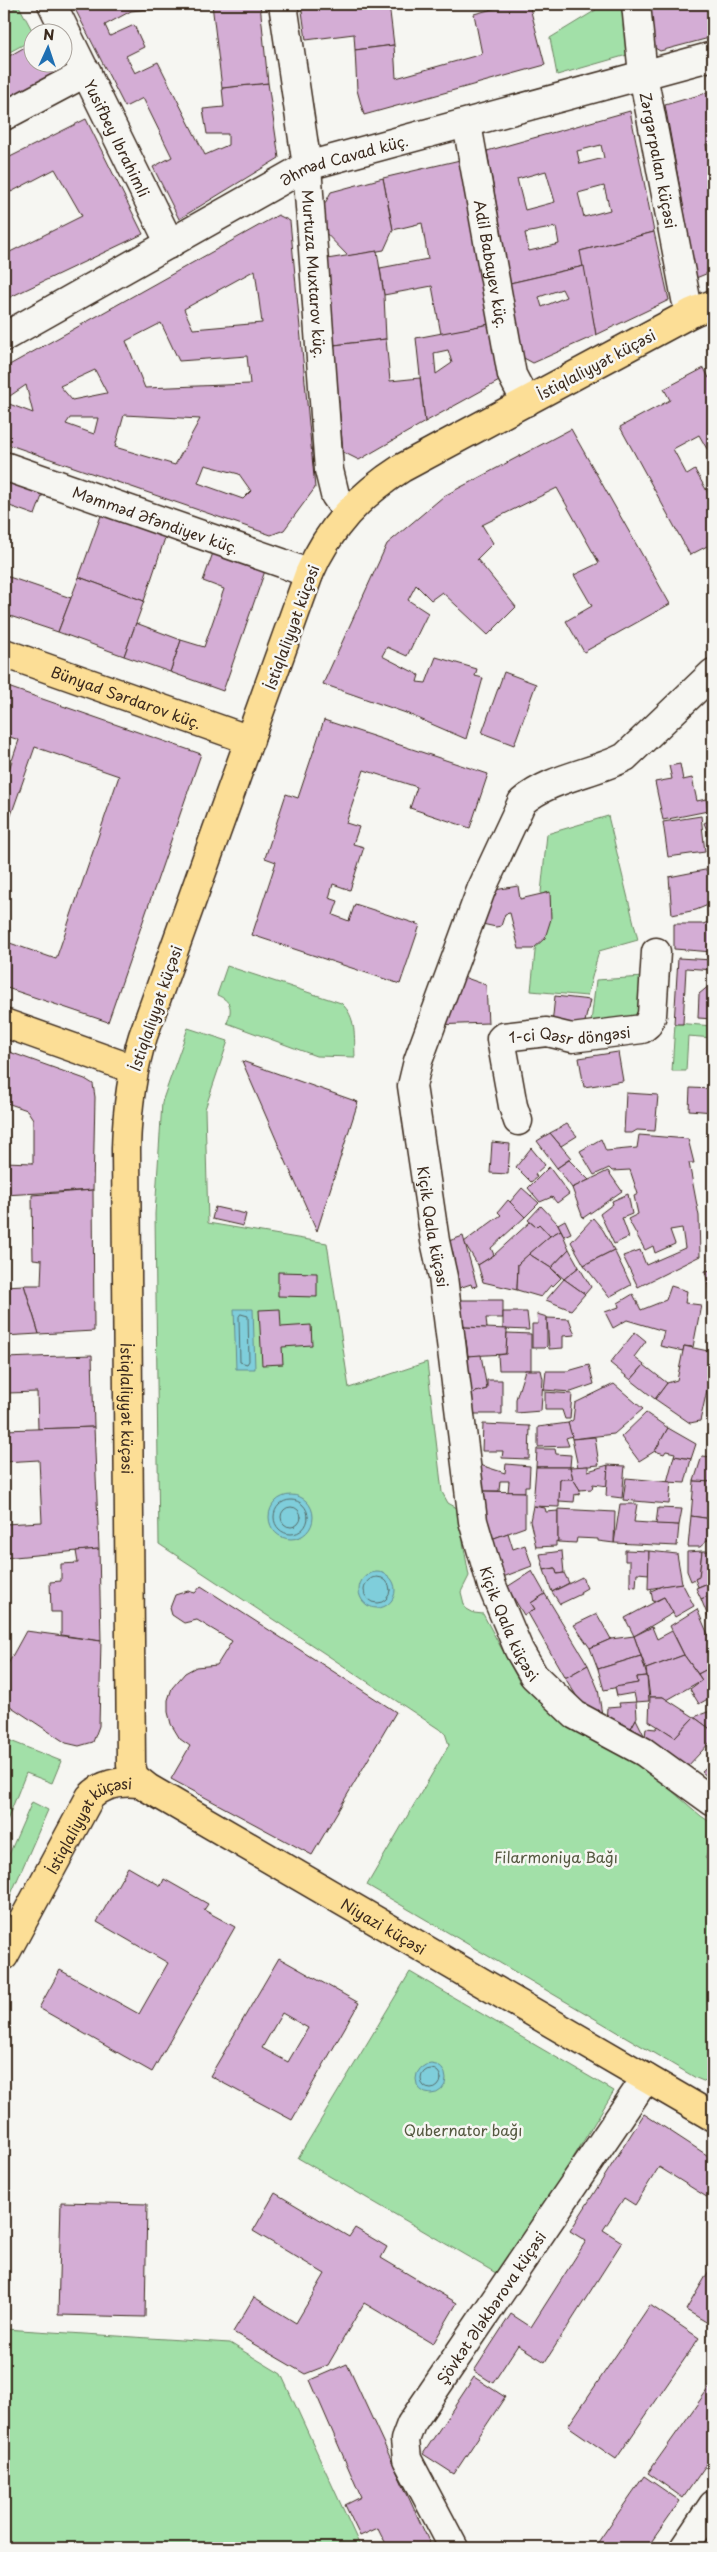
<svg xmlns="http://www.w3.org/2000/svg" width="717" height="2552" viewBox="0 0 717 2552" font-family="'Playpen Sans',sans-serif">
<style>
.green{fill:#a2e0a8;stroke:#6e8563}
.water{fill:#7fcedb;stroke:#648c8f}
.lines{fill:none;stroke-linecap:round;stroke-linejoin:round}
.shore{stroke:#566c6a;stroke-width:1}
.building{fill:#d4add5;stroke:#3b2a1e;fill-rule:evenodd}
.minor-casing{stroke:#3b2a1e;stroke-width:31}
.major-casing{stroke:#3b2a1e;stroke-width:31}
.minor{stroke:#f6f6f2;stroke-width:28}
.major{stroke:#fcde96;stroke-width:28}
.labels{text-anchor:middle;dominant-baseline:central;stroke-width:5;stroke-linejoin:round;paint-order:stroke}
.street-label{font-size:15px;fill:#3b2a1e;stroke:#f6f6f2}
.park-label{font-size:15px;fill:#555840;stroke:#f6f6f2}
</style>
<rect width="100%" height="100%" fill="#f6f6f2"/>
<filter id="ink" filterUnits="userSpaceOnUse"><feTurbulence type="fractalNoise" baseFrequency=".02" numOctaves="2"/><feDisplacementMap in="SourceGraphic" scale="10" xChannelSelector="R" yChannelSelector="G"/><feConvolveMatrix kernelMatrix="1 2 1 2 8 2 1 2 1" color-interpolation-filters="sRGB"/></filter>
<g filter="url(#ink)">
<g class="green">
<path d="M595,4H622L627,55L557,75L550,38L596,10Z"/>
<path d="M19,6L33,32L32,40L4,55V14Z"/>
<path d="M608,816L638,940L599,951L587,996L531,991L547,834Z"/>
<path d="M227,966L341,1003C357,1017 354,1037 355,1057L316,1056L227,1023C233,1008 231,1001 217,995Z"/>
<path d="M644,977L640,1025L590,1031L596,980Z"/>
<path d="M675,1023L713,1026V1038L688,1036L686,1071H672Z"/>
<path d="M188,1028L228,1041L205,1109L208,1223L327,1243L349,1388L427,1362L442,1492L448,1503L457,1508L469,1576L461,1592L465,1608L474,1613L483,1614L520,1683L567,1722L643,1766L701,1816L713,1824V1845L705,1858L713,1863V2085L696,2078L367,1885L449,1745L445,1733L159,1544L155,1214L162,1102Z"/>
<path d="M8,1740L61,1761L52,1783L26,1773L4,1828V1750Z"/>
<path d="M32,1802L48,1810L4,1910V1866Z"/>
<path d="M410,1972L614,2091L501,2276L298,2158Z"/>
<path d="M4,2329L230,2343L281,2374L361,2548H4Z"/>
</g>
<g class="water">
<path d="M234,1309H253L255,1369H236Z"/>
<circle cx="291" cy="1517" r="22"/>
<circle cx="377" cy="1590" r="18"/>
<circle cx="431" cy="2079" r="15"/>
</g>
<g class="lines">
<g class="shore">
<path d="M241,1314L248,1316L249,1361L247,1364L240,1362L239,1317Z"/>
<circle cx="291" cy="1517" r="17"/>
<circle cx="291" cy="1517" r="10"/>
<circle cx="377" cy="1590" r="13"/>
<circle cx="431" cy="2079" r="10"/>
</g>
</g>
<g class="building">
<path d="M80,4H190L131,11L105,25L110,36L134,25L144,47L126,56L135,73L158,62L205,155L228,145V134H207L203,109L224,107L222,88L268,83L279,158L179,219L153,167L172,157L143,98L125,107L74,7Z"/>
<path d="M212,4H260L268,83L222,88Z"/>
<path d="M301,4H389L394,45L355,50L354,34L306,40Z"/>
<path d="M511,4H529L545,65L364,115L357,90L355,50L394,45L396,78L482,54L474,14Z"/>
<path d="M645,4H713V37L660,51L650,45Z"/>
<path d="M32,43V62L62,61L66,67L4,100V59Z"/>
<path d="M713,91V143L706,144L713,186V271L696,278L665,105Z"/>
<path d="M630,111L654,232L580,251L584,266L510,283L487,151ZM601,145L604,158L580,164L577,151ZM546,171L555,202L525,210L517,179ZM604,186L610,210L584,217L578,193ZM556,227L559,244L529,251L525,233Z"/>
<path d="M86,119L143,234L4,300V255L82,216L55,169L11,192L4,178V160Z"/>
<path d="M460,160L490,324L441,334L432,286L384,295L380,268L428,259L422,223L393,230L383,178Z"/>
<path d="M383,178L393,230L384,250L348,256L315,222L331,192Z"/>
<path d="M278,215L290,221L315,488L284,530L271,535L4,443V402L33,413L26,385L4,400V368ZM255,270L262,323L193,329L184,309ZM161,323L179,361L247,356L250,384L145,388L126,341ZM95,370L107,393L72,400L60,386ZM124,415L200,419L175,465L115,447ZM70,418H98L94,434L66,424ZM205,465L239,474L251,491L243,499L198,483Z"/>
<path d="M654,232L669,300L596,335L580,251Z"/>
<path d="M377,251L384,295L386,339L334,345L327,259Z"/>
<path d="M584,266L596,335L533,363L522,357L510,283ZM562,289L566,297L542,307L539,297Z"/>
<path d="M490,324L501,380L425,422L416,338ZM448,350L452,363L436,374L434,353Z"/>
<path d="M386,339L390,381L420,378L425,422L359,460L343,452L334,345Z"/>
<path d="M704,368L709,378L713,376V445L707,449L699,435L673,449L687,475L695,470L708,493L713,491V514L708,517L713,526V543L690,555L620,427L670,400L664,389Z"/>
<path d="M571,429L670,604L584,652L566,621L592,606L574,575L599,563L557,488L482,525L493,543L477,559L516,607L488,635L442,592L431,600L416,585L408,600L428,613L407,656L387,647L382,656L419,675L417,682L426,683L436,657L477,669L475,676L483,678L466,739L406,713L323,684L387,544L444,496Z"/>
<path d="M4,472L45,488L35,515L4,504Z"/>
<path d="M103,510L167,532L144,601L79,577Z"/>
<path d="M214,550L266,568L223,691L170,672L181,640L204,647L224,589L203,581Z"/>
<path d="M6,576L71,598L58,632L4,614V581Z"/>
<path d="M79,577L144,601L124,656L58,632Z"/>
<path d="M136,623L181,640L170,672L124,656Z"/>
<path d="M504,672L536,684L514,745L482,733Z"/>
<path d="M713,684V704L704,691Z"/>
<path d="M5,686L201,754L108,1022L4,987V941L56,959L119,776L35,747L4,835V784L19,740L4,735Z"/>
<path d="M324,720L488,774L470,828L410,808L417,787L364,770L346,823L359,827L353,844L364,847L350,890L333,884L329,898L338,901L333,915L349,921L355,904L420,925L400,984L252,935L276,862L265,858L286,794L298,798Z"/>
<path d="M680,764L683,780L692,778L697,801L706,799L708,811L663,820L655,782L672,779L669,766Z"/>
<path d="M701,816L705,852L668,857L663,822Z"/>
<path d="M713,819V844L704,823Z"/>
<path d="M713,852V903L696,910L672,915L669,877L710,869L708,857Z"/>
<path d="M518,886L520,899L550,892L551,919L545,938L533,949H519L510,913L505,914L501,926L496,927L473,922L483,892Z"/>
<path d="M713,920V952L674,949V924H703Z"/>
<path d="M678,958L713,960V970L686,968L683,1024H674Z"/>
<path d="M452,973L486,985L488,1023L434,1025Z"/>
<path d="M710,985H713V1019L698,1018L699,994Z"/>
<path d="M555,996L590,1000L584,1026L552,1025Z"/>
<path d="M4,1050L85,1079L93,1084L95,1097L93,1190L4,1195V1162L33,1163V1119L27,1110L4,1102Z"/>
<path d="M618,1052L623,1081L584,1087L579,1058Z"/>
<path d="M242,1061L358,1102L317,1231L279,1146Z"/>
<path d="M690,1088L713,1089V1112L689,1110Z"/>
<path d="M626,1093L658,1095L655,1131L637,1130L632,1133H624Z"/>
<path d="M567,1124L577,1136L561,1146L550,1133Z"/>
<path d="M550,1133L571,1158L557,1168L537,1141Z"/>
<path d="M639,1135L688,1139L694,1163H689L699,1216L700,1256L638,1287L623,1256L640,1250L646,1265L685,1248L682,1228L670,1230L675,1244L655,1253L653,1246L645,1250L628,1219L638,1214L634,1196L638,1194L630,1170L612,1171L609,1168L594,1175L580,1151L601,1139L606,1151L637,1148Z"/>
<path d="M492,1142L510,1144L508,1174L490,1173Z"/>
<path d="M531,1148L545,1165L535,1174L537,1177L531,1182L516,1167Z"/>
<path d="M569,1160L589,1180L572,1188L557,1168Z"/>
<path d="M549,1167L569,1194L557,1203L552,1197L540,1202L528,1188Z"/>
<path d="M608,1171L622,1191L583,1218L572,1188Z"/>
<path d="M522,1188L539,1203L525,1217L510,1202Z"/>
<path d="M93,1190L94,1331L39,1334L24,1285H41L42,1260L33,1259L32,1195Z"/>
<path d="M628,1194L632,1214L622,1218L629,1237L614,1244L600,1214L613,1204L612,1201Z"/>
<path d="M508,1200L525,1217L491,1248L494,1255L478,1265L464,1242L501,1215L498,1212Z"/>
<path d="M541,1206L558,1224L561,1230L550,1236L539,1224L536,1227L528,1220Z"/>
<path d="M215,1207L246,1214L243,1226L212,1219Z"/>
<path d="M593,1218L603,1230L614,1250L584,1265L571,1242Z"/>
<path d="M565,1220L571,1233L564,1236L558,1224Z"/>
<path d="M530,1222L536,1227L539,1224L550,1236L518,1264L517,1290L483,1282L478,1265L494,1255Z"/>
<path d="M561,1230L569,1249L551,1268L529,1254L550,1236Z"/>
<path d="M463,1236L477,1286L472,1287L471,1284L459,1288L443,1243Z"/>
<path d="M569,1249L579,1267L564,1279L551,1268Z"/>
<path d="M614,1250L631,1285L609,1297L584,1265Z"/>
<path d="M529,1254L551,1268L561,1278L552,1287L551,1285L541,1297L517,1290L518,1264Z"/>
<path d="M713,1257V1288L709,1289L705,1271L712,1270L711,1258Z"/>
<path d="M579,1267L591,1287L585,1294L564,1279Z"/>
<path d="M278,1272L317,1273V1297L278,1296Z"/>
<path d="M564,1279L585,1294L571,1310L546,1300Z"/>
<path d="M24,1285L39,1334L4,1336V1286Z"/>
<path d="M671,1286L687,1291L685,1303L701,1305L693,1347L684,1346L683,1351L660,1346L664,1331L627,1320L613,1328L605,1312L619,1307L618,1303L633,1294L641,1310L666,1300Z"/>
<path d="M460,1300H503V1318H486L487,1328L464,1327Z"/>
<path d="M280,1309L281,1327L311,1325L312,1345L282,1347L283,1364L262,1365L259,1310Z"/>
<path d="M503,1312H527L529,1330L503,1329Z"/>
<path d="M537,1314L547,1317V1346L545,1348H532V1324H538Z"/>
<path d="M547,1318L569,1319L575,1335L563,1336V1348L549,1349Z"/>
<path d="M464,1327L507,1329L506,1354L468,1356L466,1340L461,1341L459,1331Z"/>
<path d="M635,1332L646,1341L634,1357L644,1365L631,1380L610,1363Z"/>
<path d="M507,1333L531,1334V1370H499L498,1355L506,1354Z"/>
<path d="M684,1346L713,1352V1364L700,1421L690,1423L655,1399L667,1383L677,1380Z"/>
<path d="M92,1355L94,1427L38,1429L37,1392L8,1393L7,1382H4V1358Z"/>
<path d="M481,1355L487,1389L469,1394L468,1356Z"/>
<path d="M589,1365L594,1384L571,1392L544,1390L546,1371H568Z"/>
<path d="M644,1365L667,1383L655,1399L631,1380Z"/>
<path d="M525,1370H541L543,1379L541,1411L516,1413V1399Z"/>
<path d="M487,1380H502V1414H470L469,1394L487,1389Z"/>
<path d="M614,1384L643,1409L614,1434L572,1439L568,1423L573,1420L575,1403Z"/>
<path d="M545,1392L572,1394L570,1419H565L562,1410H545Z"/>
<path d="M646,1413L668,1428L655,1451L639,1461L621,1437Z"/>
<path d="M568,1423L572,1436L566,1438L569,1446L538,1447V1427Z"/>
<path d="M483,1424L530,1426L529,1459L502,1458L503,1451H482Z"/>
<path d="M94,1427L99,1549L4,1558V1524L42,1522L39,1460L4,1462V1430Z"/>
<path d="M668,1428L696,1444L691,1459L674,1456L675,1453L666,1451L664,1454L655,1451Z"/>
<path d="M595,1437L599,1465L578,1467L572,1439Z"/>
<path d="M537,1449H555L556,1454L571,1455L570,1467H536Z"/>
<path d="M674,1456L691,1459L685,1483L667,1482Z"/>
<path d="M702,1456L713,1457V1482L694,1481Z"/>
<path d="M506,1464L530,1466L529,1486H525V1492H508L509,1481H500L499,1491H481L480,1465L505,1473Z"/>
<path d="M608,1465L607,1486L593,1484L592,1489L580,1490L573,1479L570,1467L588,1466V1471Z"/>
<path d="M608,1465L625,1466L622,1498L606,1496Z"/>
<path d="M536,1467H570L573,1479H560L559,1507L533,1506Z"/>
<path d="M626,1478L671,1482L669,1504L623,1500Z"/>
<path d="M560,1479H573L580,1490L579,1495L575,1494L574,1502L559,1501Z"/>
<path d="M694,1481L713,1482V1523L712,1519L691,1516Z"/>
<path d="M481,1491L525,1492V1527L486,1541Z"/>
<path d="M620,1504H637L634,1522L679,1525L677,1546L614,1543Z"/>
<path d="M533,1506L545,1508L546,1512L558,1511V1542L556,1541V1546L536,1547L530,1521Z"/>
<path d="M658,1508L682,1509L679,1525L656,1524Z"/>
<path d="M558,1509L615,1512L614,1543L598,1541V1539L577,1538L576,1543L558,1542Z"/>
<path d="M691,1516L712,1519L713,1540H708L700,1547H688Z"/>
<path d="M508,1533L513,1549L525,1545L532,1566L503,1577L486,1541Z"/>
<path d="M99,1549L101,1641L61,1635V1612H51L50,1582L61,1581V1564L78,1563L76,1551Z"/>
<path d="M625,1550L649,1551V1574L637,1573L636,1587L630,1586V1561H625Z"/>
<path d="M562,1551L564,1573L557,1574L555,1568L544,1570L540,1554Z"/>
<path d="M649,1551L677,1554L682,1583L648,1589Z"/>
<path d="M702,1551L699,1577L691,1581L687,1571V1552Z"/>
<path d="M702,1551H713V1581L698,1587L695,1579L699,1577Z"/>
<path d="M555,1568L557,1574L564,1573L569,1583L552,1592L544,1570Z"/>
<path d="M532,1571L545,1594L531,1603L535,1609L524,1615L507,1587Z"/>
<path d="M582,1577L587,1588L580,1592L581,1594L560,1604L552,1592Z"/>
<path d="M713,1581V1594L701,1599L696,1588Z"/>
<path d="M682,1583L694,1606L675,1617L664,1597L653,1602L651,1591L662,1586Z"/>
<path d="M201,1586L396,1712L312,1855L171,1779L190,1746L180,1739L171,1724L168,1712V1700L172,1688L185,1673L196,1667L217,1665L232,1641L197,1620L184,1623L172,1615L170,1608L175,1595L188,1591L195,1593Z"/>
<path d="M545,1594L588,1665L565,1678L528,1613L535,1609L531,1603Z"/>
<path d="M713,1594V1618L709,1619L701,1599Z"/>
<path d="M664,1597L673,1613L634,1636L625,1618Z"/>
<path d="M697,1609L713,1646V1666L698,1674L684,1655L670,1626Z"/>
<path d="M597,1614L611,1639L590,1648L574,1625Z"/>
<path d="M652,1627L657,1639L672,1631L684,1655L646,1669L634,1636Z"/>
<path d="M26,1631L101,1641L99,1726L93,1742L79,1746L66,1743L4,1702V1671Z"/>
<path d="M634,1636L641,1656L598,1669L590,1648L611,1639Z"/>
<path d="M684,1655L702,1680L667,1700L663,1697H650L646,1669Z"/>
<path d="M641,1656L647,1676L637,1677L638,1683L604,1690L598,1669Z"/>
<path d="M588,1665L598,1689L602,1715L590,1717L565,1678Z"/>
<path d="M713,1666V1696L699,1704L690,1689L702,1680L698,1674Z"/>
<path d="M647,1676L649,1701L636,1702L634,1693L617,1696L615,1687L638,1683L637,1677Z"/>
<path d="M650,1697H663L694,1717L675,1737L649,1721Z"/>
<path d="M636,1702L637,1717L628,1734L606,1722L607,1708L620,1707L619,1703Z"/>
<path d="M713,1710V1731L694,1717Z"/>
<path d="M694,1717L713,1731V1739L687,1767L645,1737L646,1728L656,1729L658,1726L675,1737Z"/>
<path d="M636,1719L645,1737L642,1742L628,1734Z"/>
<path d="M713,1762V1781L702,1772Z"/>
<path d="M128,1867L161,1886L164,1879L208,1904L204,1910L235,1927L152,2072L39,2008L60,1970L139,2014L168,1963L97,1922Z"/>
<path d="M279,1958L359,2003L292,2120L210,2076ZM282,2013L308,2028L288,2062L262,2048Z"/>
<path d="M644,2114L713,2159V2201L659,2167L635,2205L624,2198L603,2230L622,2242L545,2362L518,2345L493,2383L474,2371L511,2314L531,2327L586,2241L570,2231Z"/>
<path d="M275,2193L349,2237L355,2228L387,2247L381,2258L457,2303L433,2344L364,2303L328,2365L305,2374L233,2332L254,2297L296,2323L325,2274L253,2231Z"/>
<path d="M61,2202L147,2204L145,2317L58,2315Z"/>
<path d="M713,2264V2326L686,2310Z"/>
<path d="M650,2305L699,2338L616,2459L568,2426Z"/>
<path d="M347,2364L432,2548H388L378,2528L360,2536L345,2505L361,2497L310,2380Z"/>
<path d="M474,2377L505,2397L454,2474L423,2454Z"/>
<path d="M713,2382V2455L683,2498L648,2473Z"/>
<path d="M644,2476L680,2501L647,2548H594Z"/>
</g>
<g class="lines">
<defs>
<g id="minor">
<path id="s1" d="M52,4L170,244"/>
<path id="s2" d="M283,4L307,166L329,470L335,495L347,512"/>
<path id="s3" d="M636,4L643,75L686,299L691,313"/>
<path d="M4,116L87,72"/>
<path id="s4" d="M467,124L512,375L526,402"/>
<path id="s5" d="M4,337L307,166L713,56"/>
<path id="s6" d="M4,466L282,563L309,574"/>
<path id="s7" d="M713,673L625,757C592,774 551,777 522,802L481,890L418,1061L412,1086L435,1241L443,1277L473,1521L492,1586L519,1650L534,1676L575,1715L644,1752L713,1802"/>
<path id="s8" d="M518,1121L513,1106L501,1039L503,1037L547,1032L572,1038L642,1029L648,1024L652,1015L656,952"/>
<path id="s9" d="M454,2548L407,2459L405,2440L411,2424L646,2078"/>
<path d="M684,2548L713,2505"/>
</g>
<g id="major">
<path id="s10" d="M713,304L691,313L402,468C360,495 329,527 309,574L143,1036C131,1074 127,1109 126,1149L131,1765L134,1777L148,1788L713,2117"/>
<path id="s11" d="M4,653L250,740"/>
<path d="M4,1023L133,1069"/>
<path id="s12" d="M4,1956L90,1797C103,1783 121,1781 139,1783"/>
</g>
</defs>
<use href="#minor" class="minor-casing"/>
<use href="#major" class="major-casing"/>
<use href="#minor" class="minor"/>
<use href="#major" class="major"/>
</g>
</g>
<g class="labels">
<g class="street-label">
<text stroke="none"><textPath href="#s1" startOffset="149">Yusifbey Ibrahimli</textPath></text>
<text stroke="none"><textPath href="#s3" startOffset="158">Zərgərpalan küçəsi</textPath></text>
<text stroke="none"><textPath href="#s5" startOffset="385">Əhməd Cavad küç.</textPath></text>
<text stroke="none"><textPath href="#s4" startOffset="142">Adil Babayev küç.</textPath></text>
<text stroke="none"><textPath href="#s2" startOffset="272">Murtuza Muxtarov küç.</textPath></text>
<text transform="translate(596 364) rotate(-28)">İstiqlaliyyət küçəsi</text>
<text stroke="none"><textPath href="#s6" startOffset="161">Məmməd Əfəndiyev küç.</textPath></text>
<text transform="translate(291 627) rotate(-70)">İstiqlaliyyət küçəsi</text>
<text stroke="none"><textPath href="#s11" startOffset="130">Bünyad Sərdarov küç.</textPath></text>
<text transform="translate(155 1008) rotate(-71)">İstiqlaliyyət küçəsi</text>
<text stroke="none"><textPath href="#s8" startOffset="154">1-ci Qəsr döngəsi</textPath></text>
<text stroke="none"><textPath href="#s7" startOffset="682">Kiçik Qala küçəsi</textPath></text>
<text stroke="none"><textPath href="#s10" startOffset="1360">İstiqlaliyyət küçəsi</textPath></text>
<text stroke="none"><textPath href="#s7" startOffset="1088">Kiçik Qala küçəsi</textPath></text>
<text stroke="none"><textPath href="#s12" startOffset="161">İstiqlaliyyət küçəsi</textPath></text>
<text stroke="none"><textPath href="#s10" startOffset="2020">Niyazi küçəsi</textPath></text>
<text stroke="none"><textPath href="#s9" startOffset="278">Şövkət Ələkbərova küçəsi</textPath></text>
</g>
<g class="park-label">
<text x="556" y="1856">Filarmoniya Bağı</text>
<text x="463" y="2129">Qubernator bağı</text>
</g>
</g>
<rect width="717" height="2552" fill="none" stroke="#f6f6f2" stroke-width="20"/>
<rect x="10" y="10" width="697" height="2532" fill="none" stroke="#3b2a1e" stroke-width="2" filter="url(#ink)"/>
<g transform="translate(48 48) rotate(3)"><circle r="24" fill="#f6f6f2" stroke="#aba49d"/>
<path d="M0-4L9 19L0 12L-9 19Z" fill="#1f6fb2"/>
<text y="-8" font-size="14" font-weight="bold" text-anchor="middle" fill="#3b2a1e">N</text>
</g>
</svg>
